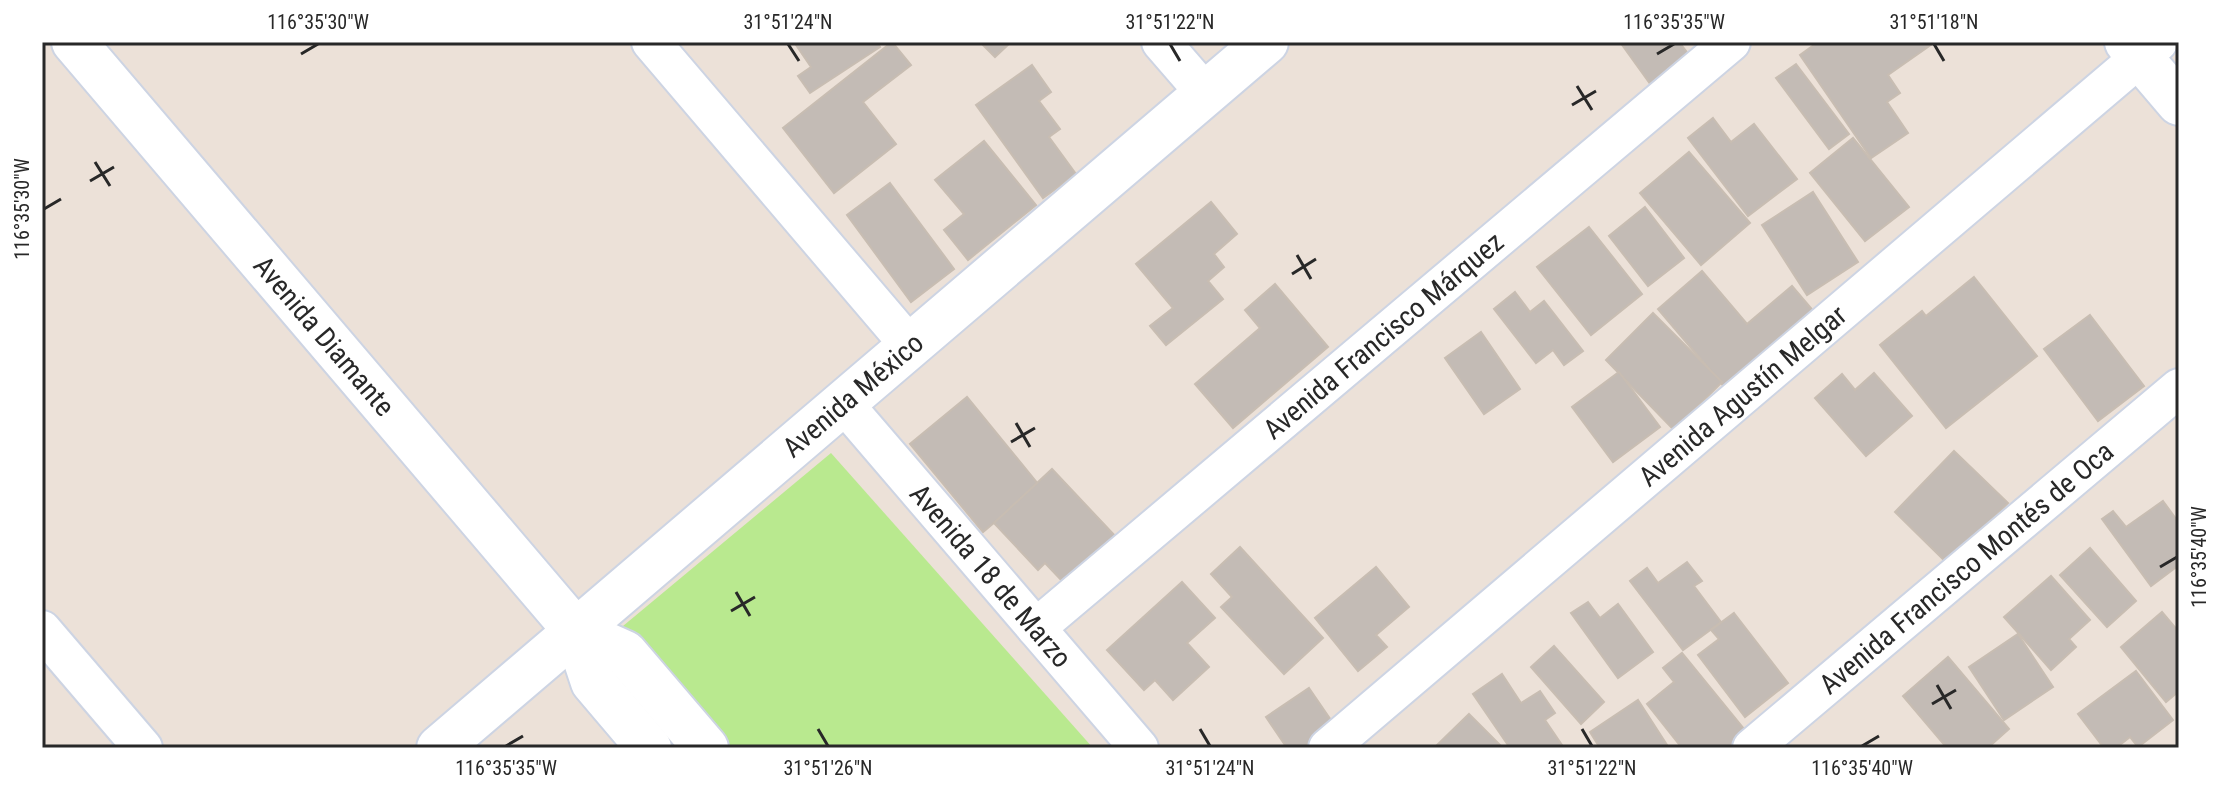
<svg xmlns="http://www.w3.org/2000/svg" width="2221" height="790" viewBox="0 0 2221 790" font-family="'Roboto Condensed',sans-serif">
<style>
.green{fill:#b9e98f}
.building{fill:#c3bbb5;stroke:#c8bdb2;stroke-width:2}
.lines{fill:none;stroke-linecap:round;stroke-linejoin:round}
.minor-casing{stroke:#cdd4e3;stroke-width:42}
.tertiary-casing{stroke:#cdd4e3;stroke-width:48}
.secondary-casing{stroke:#cdd4e3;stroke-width:48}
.minor{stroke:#fff;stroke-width:38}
.tertiary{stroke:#fff;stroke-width:44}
.secondary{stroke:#fff;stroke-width:44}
.ticks{fill:none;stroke:#282828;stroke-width:3}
.labels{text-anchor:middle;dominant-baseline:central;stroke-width:8;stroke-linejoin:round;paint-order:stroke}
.street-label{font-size:28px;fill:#282828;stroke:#fff}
.neatline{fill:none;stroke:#282828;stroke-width:3}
.ticks-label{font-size:20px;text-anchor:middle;fill:#282828}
</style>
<rect width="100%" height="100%" fill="#ece1d8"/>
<path class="green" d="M831,453L1093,748H722L617,631Z"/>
<g class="building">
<path d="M794,42H877L880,47L810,93L798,76L811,67Z"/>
<path d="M892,42L911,65L863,102L896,144L834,193L783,128Z"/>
<path d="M980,42H1011L995,57Z"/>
<path d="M1620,42H1679L1690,56L1651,85Z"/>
<path d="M1818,42H1935L1888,75L1900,93L1887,102L1908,133L1871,158L1800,55Z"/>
<path d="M1796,64L1849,134L1829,149L1776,78Z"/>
<path d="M1032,65L1051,92L1039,101L1060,129L1049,137L1076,174L1043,198L976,105Z"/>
<path d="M1713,118L1731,142L1754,124L1797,179L1748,216L1688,138Z"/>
<path d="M1853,138L1909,207L1865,241L1810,173Z"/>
<path d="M984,141L1036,205L968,260L944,230L964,214L935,180Z"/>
<path d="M1689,152L1750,223L1701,265L1640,193Z"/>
<path d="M890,183L954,269L911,302L847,215Z"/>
<path d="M1813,192L1858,262L1807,295L1762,225Z"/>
<path d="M1211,202L1237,234L1214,254L1224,267L1208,281L1223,299L1166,345L1150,326L1173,308L1136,264Z"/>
<path d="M1645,207L1684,258L1648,286L1609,236Z"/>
<path d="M1589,227L1642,294L1591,335L1537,267Z"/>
<path d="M1702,271L1747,324L1792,286L1815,313L1726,389L1658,309Z"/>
<path d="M1974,277L2037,356L1946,428L1880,345L1922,311L1926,316Z"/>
<path d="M1275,284L1328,347L1233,428L1195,384L1260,328L1245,310Z"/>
<path d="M1515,292L1530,312L1544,301L1583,351L1564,365L1553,350L1536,363L1494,309Z"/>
<path d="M1653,313L1722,382L1674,430L1606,360Z"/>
<path d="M2090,315L2144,386L2098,421L2044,349Z"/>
<path d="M1481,332L1520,389L1484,414L1445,358Z"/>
<path d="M1619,372L1660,427L1613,462L1572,407Z"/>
<path d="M1874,373L1912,416L1866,456L1815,398L1842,374L1855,390Z"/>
<path d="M967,397L1039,485L983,532L910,444Z"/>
<path d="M1954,451L2008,503L1948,564L1895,512Z"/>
<path d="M1052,469L1117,538L1066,585L1045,563L1038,570L994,523Z"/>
<path d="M2163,501L2179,523V565L2151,586L2102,519L2113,511L2126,527Z"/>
<path d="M1240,547L1323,638L1284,674L1221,607L1232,597L1211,574Z"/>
<path d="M2090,548L2136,601L2107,627L2060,575Z"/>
<path d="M1687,562L1702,581L1694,586L1721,622L1683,650L1630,581L1647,568L1658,583Z"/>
<path d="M1376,567L1409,607L1376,635L1387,647L1358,671L1315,618Z"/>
<path d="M2051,576L2090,620L2069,639L2076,647L2051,670L2004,617Z"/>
<path d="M1182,582L1215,618L1187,643L1209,667L1173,700L1155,680L1144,690L1107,650Z"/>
<path d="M1588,602L1600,618L1618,604L1653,652L1618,678L1571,613Z"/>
<path d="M2162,612L2179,632V691L2166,702L2121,647Z"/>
<path d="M1734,613L1788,683L1745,717L1698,655L1719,639L1711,630Z"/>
<path d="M2018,634L2053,687L2004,720L1969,667Z"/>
<path d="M1554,646L1604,702L1581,724L1531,667Z"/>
<path d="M1682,653L1749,735L1732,748H1682L1647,704L1674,682L1663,668Z"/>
<path d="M1948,657L2009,729L1991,745L1994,748H1947L1903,696Z"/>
<path d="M2136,671L2173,720L2138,747L2130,737L2116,748H2104L2078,714Z"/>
<path d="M1502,674L1521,703L1540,691L1555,713L1545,720L1564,748H1510L1473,694Z"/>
<path d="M1309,688L1335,726L1302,748H1287L1266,717Z"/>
<path d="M1638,700L1669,748H1600L1590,732Z"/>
<path d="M1469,714L1503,748H1434Z"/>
</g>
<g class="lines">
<defs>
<g id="minor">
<path d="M651,42L911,347"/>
<path d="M1161,42L1206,94"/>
<path id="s1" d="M844,404L1139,748"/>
<path id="s2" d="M1036,628L1731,42"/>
<path d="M42,630L143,748"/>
<path id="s3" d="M1328,748L2158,42"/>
<path id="s4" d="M1752,748L2179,388"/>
</g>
<path id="tertiary" d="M2127,42L2179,103"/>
<g id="secondary">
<path id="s5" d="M74,42L576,631L593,682L649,748"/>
<path d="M576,631L625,653L706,748"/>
<path id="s6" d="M439,748L1266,42"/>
</g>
</defs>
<use href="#minor" class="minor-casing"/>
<use href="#tertiary" class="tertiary-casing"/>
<use href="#secondary" class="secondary-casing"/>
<use href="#minor" class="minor"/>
<use href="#tertiary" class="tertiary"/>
<use href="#secondary" class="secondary"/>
</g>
<path class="ticks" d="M788,44L799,61M1170,44L1180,61M1934,44L1944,61M301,54L318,44M1657,54L1674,44M1577,86L1592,110M1572,105L1596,91M95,162L110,186M90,181L114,167M44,209L61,199M1297,255L1311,279M1292,274L1316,259M1016,423L1030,447M1011,442L1035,428M2160,567L2177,557M736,592L750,616M731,611L755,597M1937,685L1951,709M1932,704L1956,690M818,729L828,746M1200,729L1210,746M1582,729L1592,746M506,746L523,736M1862,746L1879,736"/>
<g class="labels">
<g class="street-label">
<text stroke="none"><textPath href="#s2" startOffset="454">Avenida Francisco Márquez</textPath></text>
<text stroke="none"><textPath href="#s5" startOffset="386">Avenida Diamante</textPath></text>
<text stroke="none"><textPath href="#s3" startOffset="544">Avenida Agustín Melgar</textPath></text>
<text stroke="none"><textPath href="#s6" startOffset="544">Avenida México</textPath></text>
<text stroke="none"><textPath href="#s4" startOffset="280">Avenida Francisco Montés de Oca</textPath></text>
<text stroke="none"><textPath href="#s1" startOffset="226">Avenida 18 de Marzo</textPath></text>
</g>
</g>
<rect width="2221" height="790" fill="none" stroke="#ffffff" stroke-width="88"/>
<rect x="44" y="44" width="2133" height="702" class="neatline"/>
<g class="ticks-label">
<text x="318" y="29">116°35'30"W</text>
<text x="788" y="29">31°51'24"N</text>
<text x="1170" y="29">31°51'22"N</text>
<text x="1674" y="29">116°35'35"W</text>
<text x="1934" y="29">31°51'18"N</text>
<text transform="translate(22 209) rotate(-90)" y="7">116°35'30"W</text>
<text transform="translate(2199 557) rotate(-90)" y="7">116°35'40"W</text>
<text x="506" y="775">116°35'35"W</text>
<text x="828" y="775">31°51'26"N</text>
<text x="1210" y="775">31°51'24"N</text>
<text x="1592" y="775">31°51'22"N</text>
<text x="1862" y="775">116°35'40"W</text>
</g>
</svg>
